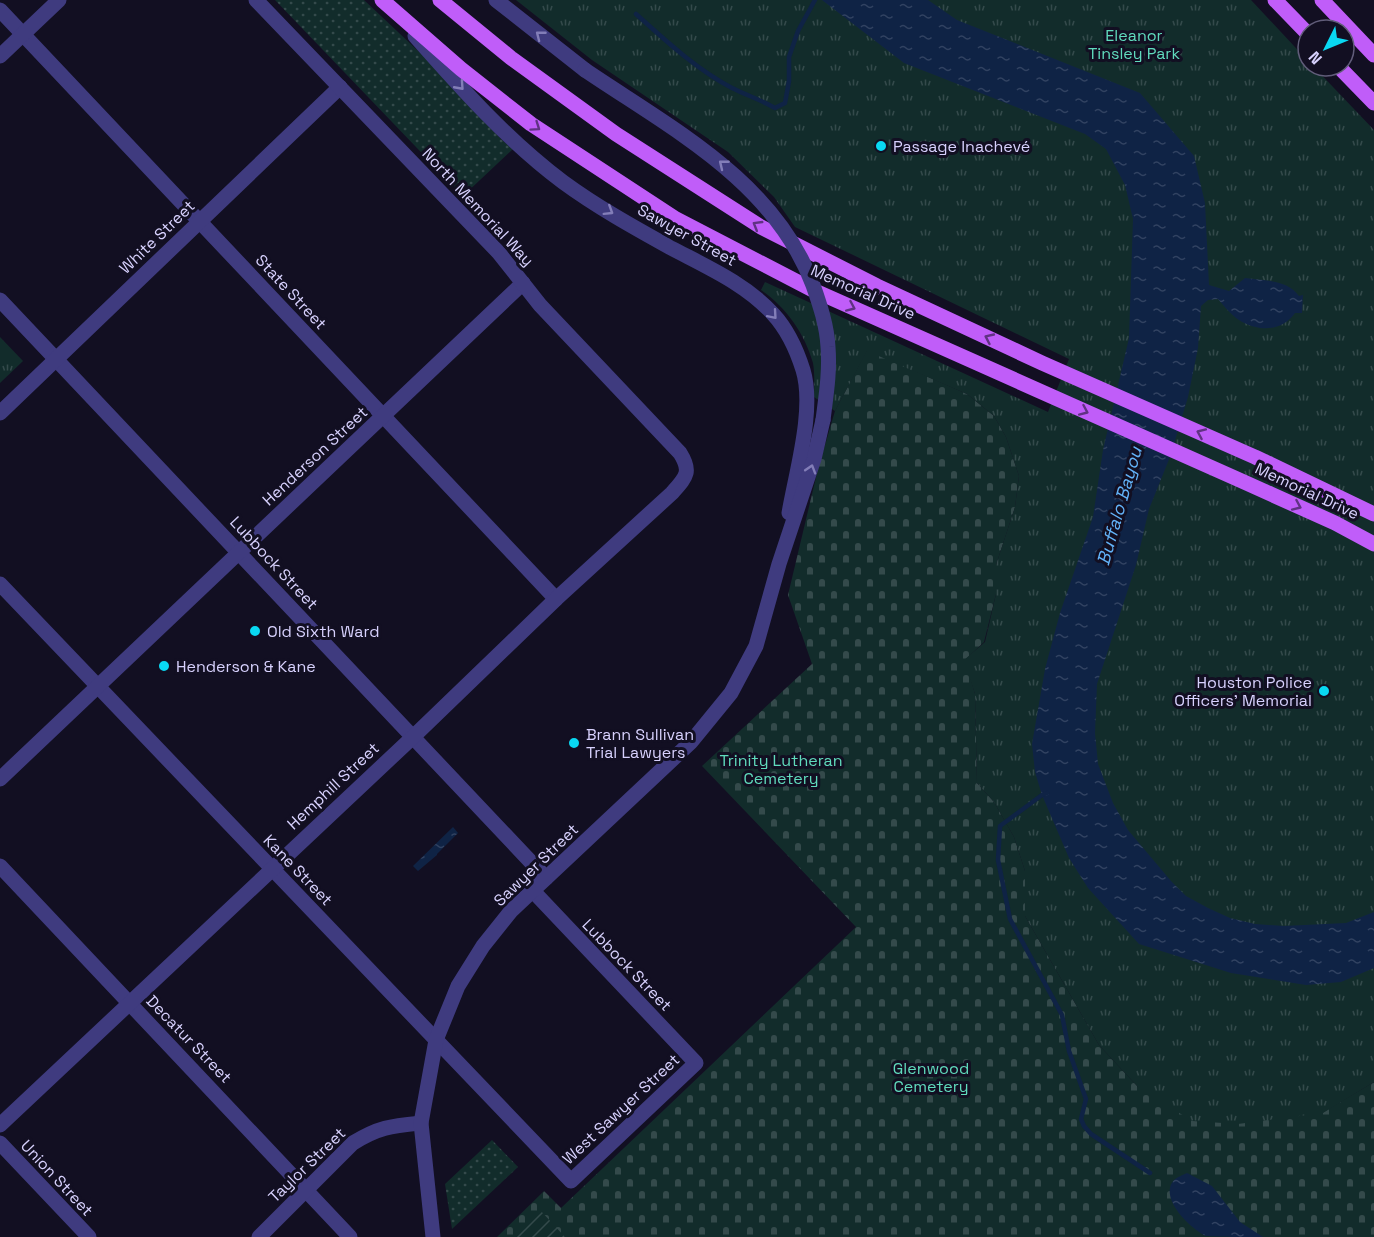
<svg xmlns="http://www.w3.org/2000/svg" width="1374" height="1237" viewBox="0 0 1374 1237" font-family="'Space Grotesk',sans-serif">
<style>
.grass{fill:url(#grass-dots)}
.cemetery{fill:url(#cemetery-stones)}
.park{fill:url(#park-tufts)}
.garden{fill:url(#garden-furrows)}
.water{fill:url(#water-ripples)}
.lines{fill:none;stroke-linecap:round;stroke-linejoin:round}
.stream{stroke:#0f2345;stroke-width:4.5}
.minor{stroke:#3f3b7f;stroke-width:15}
.major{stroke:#c05df9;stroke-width:15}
.minor-bridge{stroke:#3f3b7f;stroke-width:15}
.oneway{stroke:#837eb8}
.oneway2{stroke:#603283}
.poi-dot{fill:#09d8f2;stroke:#120f22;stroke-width:2}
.labels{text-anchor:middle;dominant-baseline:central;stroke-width:6;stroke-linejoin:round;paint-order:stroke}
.park-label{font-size:16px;fill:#60dbbd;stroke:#120f22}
.poi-label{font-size:16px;fill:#d7d1fd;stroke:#120f22;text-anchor:start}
.street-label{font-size:16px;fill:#d7d1fd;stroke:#120f22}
.water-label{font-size:18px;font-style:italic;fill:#63b3f9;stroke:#120f22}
</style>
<defs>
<pattern id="grass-dots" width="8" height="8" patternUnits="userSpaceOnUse" patternTransform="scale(1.5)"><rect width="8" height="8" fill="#122c2b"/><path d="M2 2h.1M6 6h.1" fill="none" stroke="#344a4b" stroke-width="1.8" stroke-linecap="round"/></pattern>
<pattern id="cemetery-stones" width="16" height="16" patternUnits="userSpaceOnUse" patternTransform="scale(1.5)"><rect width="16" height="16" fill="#122c2b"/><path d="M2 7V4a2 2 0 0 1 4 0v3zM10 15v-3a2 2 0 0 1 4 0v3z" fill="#344a4b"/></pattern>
<pattern id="park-tufts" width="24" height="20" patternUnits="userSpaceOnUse" patternTransform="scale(1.5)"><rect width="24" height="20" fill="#122c2b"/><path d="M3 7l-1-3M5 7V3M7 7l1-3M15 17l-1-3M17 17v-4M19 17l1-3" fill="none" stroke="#344a4b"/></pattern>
<pattern id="garden-furrows" width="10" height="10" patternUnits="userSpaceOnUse" patternTransform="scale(1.5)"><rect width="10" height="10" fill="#122c2b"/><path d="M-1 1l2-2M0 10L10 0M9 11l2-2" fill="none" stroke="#344a4b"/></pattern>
<pattern id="water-ripples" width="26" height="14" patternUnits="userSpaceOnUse" patternTransform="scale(1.5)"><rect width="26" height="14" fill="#0f2345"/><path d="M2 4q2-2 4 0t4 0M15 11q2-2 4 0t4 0" fill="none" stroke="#314261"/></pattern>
</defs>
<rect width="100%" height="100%" fill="#120f22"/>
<g class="grass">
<path d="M275,0H364L432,64L501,139L513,149L463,196Z"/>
<path d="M492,1140L518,1167L452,1229L445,1184Z"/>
</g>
<path class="cemetery" d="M867,350L967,394L994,416L1006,437L1019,476L1015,507L996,565V594L984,642L965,660L975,694L977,783L994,802L1014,837L1025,871V916L1099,1045L1138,1087L1322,1113L1374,1082V1237H497L544,1191L561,1208L856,927L702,766L812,664L788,595L818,469L835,411Z"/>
<g class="park">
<path d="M516,0H1251L1308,61V66H1313L1374,130V1082L1323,1113L1238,1124L1192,1121L1138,1087L1099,1045L1025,916V871L1014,837L994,802L977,783L975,694L964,660L985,642L996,594V565L1015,507L1019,476L1006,437L994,416L967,394L867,351L835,411L814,397C814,386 815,374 813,363C805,334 786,307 761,290L765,282L1048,412L1069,359L795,227L774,197L728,152L592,60Z"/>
<path d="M0,337L23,361L0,383Z"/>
</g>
<path class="garden" d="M540,1210L565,1237H511Z"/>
<g class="water">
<path d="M822,0H928L957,20L1140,93L1194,156L1205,203L1209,285L1229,291L1245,278C1264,281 1287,279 1299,296L1303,295L1302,313H1295C1282,332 1258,332 1239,320C1231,315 1224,306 1218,299L1208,300L1201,306L1198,348L1188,397L1170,457L1149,509L1136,565L1097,684L1095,733L1098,764L1113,803L1128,830L1171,881L1186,896L1208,908L1230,918L1255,924L1284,926L1346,923L1374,912V968L1341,982L1306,985L1231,973L1139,944L1088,888L1069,858L1042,795L1035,772L1032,744L1045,669L1060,613L1093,517L1103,450L1129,338L1133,219L1125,185L1106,149L1085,134L904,63Z"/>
<path d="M453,827L458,833L437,854V855L418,871L413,866Z"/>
<path d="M1187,1173L1212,1186L1240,1222L1263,1237C1251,1237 1216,1237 1206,1236C1191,1229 1158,1198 1174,1180C1177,1177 1183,1175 1187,1173Z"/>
</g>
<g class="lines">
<g class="stream">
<path d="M636,14C666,41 696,69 732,88C746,95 761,100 775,108L785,103L789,81V57L798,31L815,0"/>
<path d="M1047,793L1042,795L1000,826L998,860L1010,919L1062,1015L1069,1051L1086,1099L1081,1119L1084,1126L1091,1134L1150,1173"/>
</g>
<g class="minor">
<path d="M496,0L585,70"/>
<path d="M0,10L556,599"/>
<path d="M415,36C461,88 507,140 563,182C597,207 635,228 671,248C707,267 746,284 773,314C787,329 797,351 803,370C815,409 796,472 789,513"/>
<path d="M0,56L59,0"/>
<path d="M0,300L546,878"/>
<path d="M0,413L340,87"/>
<path d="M0,584L571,1181L696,1063L533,891"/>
<path d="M0,779L523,283"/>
<path d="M0,866L350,1237"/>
<path d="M0,1125L414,736L556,599L672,493C686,477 692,472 680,453L540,305L499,253L256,0"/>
<path d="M0,1143L89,1237"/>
<path d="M259,1237L353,1143C379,1127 391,1126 421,1123"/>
<path d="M433,1237L421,1123L436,1040L458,986L483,946L511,911L691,742L731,693L756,646L779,564L814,459L823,420"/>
</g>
<g class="major">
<path d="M382,0L461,69L531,124L676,219L813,290L1244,482L1335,523L1374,544"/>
<path d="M440,0L511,58L616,134L761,227L877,286L1042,363L1255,457L1374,514"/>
<path d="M1275,0L1308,34"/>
<path d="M1322,0L1374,55"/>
<path d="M1338,66L1374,103"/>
</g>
<path class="minor-bridge" d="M585,70C672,129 774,181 813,285C820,305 827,326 828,347C830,372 826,396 823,420"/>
</g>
<defs><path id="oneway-chevron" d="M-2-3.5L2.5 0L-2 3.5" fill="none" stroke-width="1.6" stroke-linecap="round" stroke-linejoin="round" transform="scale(1.5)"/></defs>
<g class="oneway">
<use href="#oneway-chevron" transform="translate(540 35) rotate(-142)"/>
<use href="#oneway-chevron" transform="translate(460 86) rotate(48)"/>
<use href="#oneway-chevron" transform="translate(723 164) rotate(-141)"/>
<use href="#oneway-chevron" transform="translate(609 211) rotate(32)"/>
<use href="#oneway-chevron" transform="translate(773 315) rotate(49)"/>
<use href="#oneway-chevron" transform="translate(811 469) rotate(-73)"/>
</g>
<g class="oneway2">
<use href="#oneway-chevron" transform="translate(536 127) rotate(35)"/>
<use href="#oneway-chevron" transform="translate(757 225) rotate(-149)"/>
<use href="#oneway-chevron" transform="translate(851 307) rotate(24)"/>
<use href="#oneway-chevron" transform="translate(989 338) rotate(-155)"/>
<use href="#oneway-chevron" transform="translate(1084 411) rotate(24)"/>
<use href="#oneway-chevron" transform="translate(1201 433) rotate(-156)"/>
<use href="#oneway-chevron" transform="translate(1297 506) rotate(24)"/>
</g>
<g class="poi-dot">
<circle cx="881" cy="146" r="6"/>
<circle cx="255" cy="631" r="6"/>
<circle cx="164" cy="666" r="6"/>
<circle cx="1324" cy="691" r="6"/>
<circle cx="574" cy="743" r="6"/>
</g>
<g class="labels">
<g class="park-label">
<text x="1134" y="35">Eleanor<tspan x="1134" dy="18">Tinsley Park</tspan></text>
<text x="781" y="760">Trinity Lutheran<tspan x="781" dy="18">Cemetery</tspan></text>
<text x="931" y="1068">Glenwood<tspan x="931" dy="18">Cemetery</tspan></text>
</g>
<g class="poi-label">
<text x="893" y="146">Passage Inachevé</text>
<text x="267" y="631">Old Sixth Ward</text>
<text x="176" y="666">Henderson &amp; Kane</text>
<text x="1312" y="682" text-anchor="end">Houston Police<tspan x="1312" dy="18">Officers' Memorial</tspan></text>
<text x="586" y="734">Brann Sullivan<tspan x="586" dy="18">Trial Lawyers</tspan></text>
</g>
<g class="street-label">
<text transform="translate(478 207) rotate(47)">North Memorial Way</text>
<text transform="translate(687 235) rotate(29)">Sawyer Street</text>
<text transform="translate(157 237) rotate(-44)">White Street</text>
<text transform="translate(291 292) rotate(47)">State Street</text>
<text transform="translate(863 292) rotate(24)">Memorial Drive</text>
<text transform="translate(315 456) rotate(-43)">Henderson Street</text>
<text transform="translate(1307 491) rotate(25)">Memorial Drive</text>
<text transform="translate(274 563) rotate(47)">Lubbock Street</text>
<text transform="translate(333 786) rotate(-43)">Hemphill Street</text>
<text transform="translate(536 865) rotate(-44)">Sawyer Street</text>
<text transform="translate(298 870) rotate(46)">Kane Street</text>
<text transform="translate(627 965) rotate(46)">Lubbock Street</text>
<text transform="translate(189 1039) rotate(46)">Decatur Street</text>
<text transform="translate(621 1109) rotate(-43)">West Sawyer Street</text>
<text transform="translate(307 1165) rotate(-44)">Taylor Street</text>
<text transform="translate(57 1178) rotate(47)">Union Street</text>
</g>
<g class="water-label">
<text transform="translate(1119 506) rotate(-74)">Buffalo Bayou</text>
</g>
</g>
<g transform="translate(1326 48) rotate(227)"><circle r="28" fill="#120f22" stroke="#615d7a" stroke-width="1.5"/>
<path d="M0-4.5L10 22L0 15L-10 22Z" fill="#09d8f2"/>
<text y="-9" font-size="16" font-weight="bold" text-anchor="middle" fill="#d7d1fd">N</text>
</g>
</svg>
